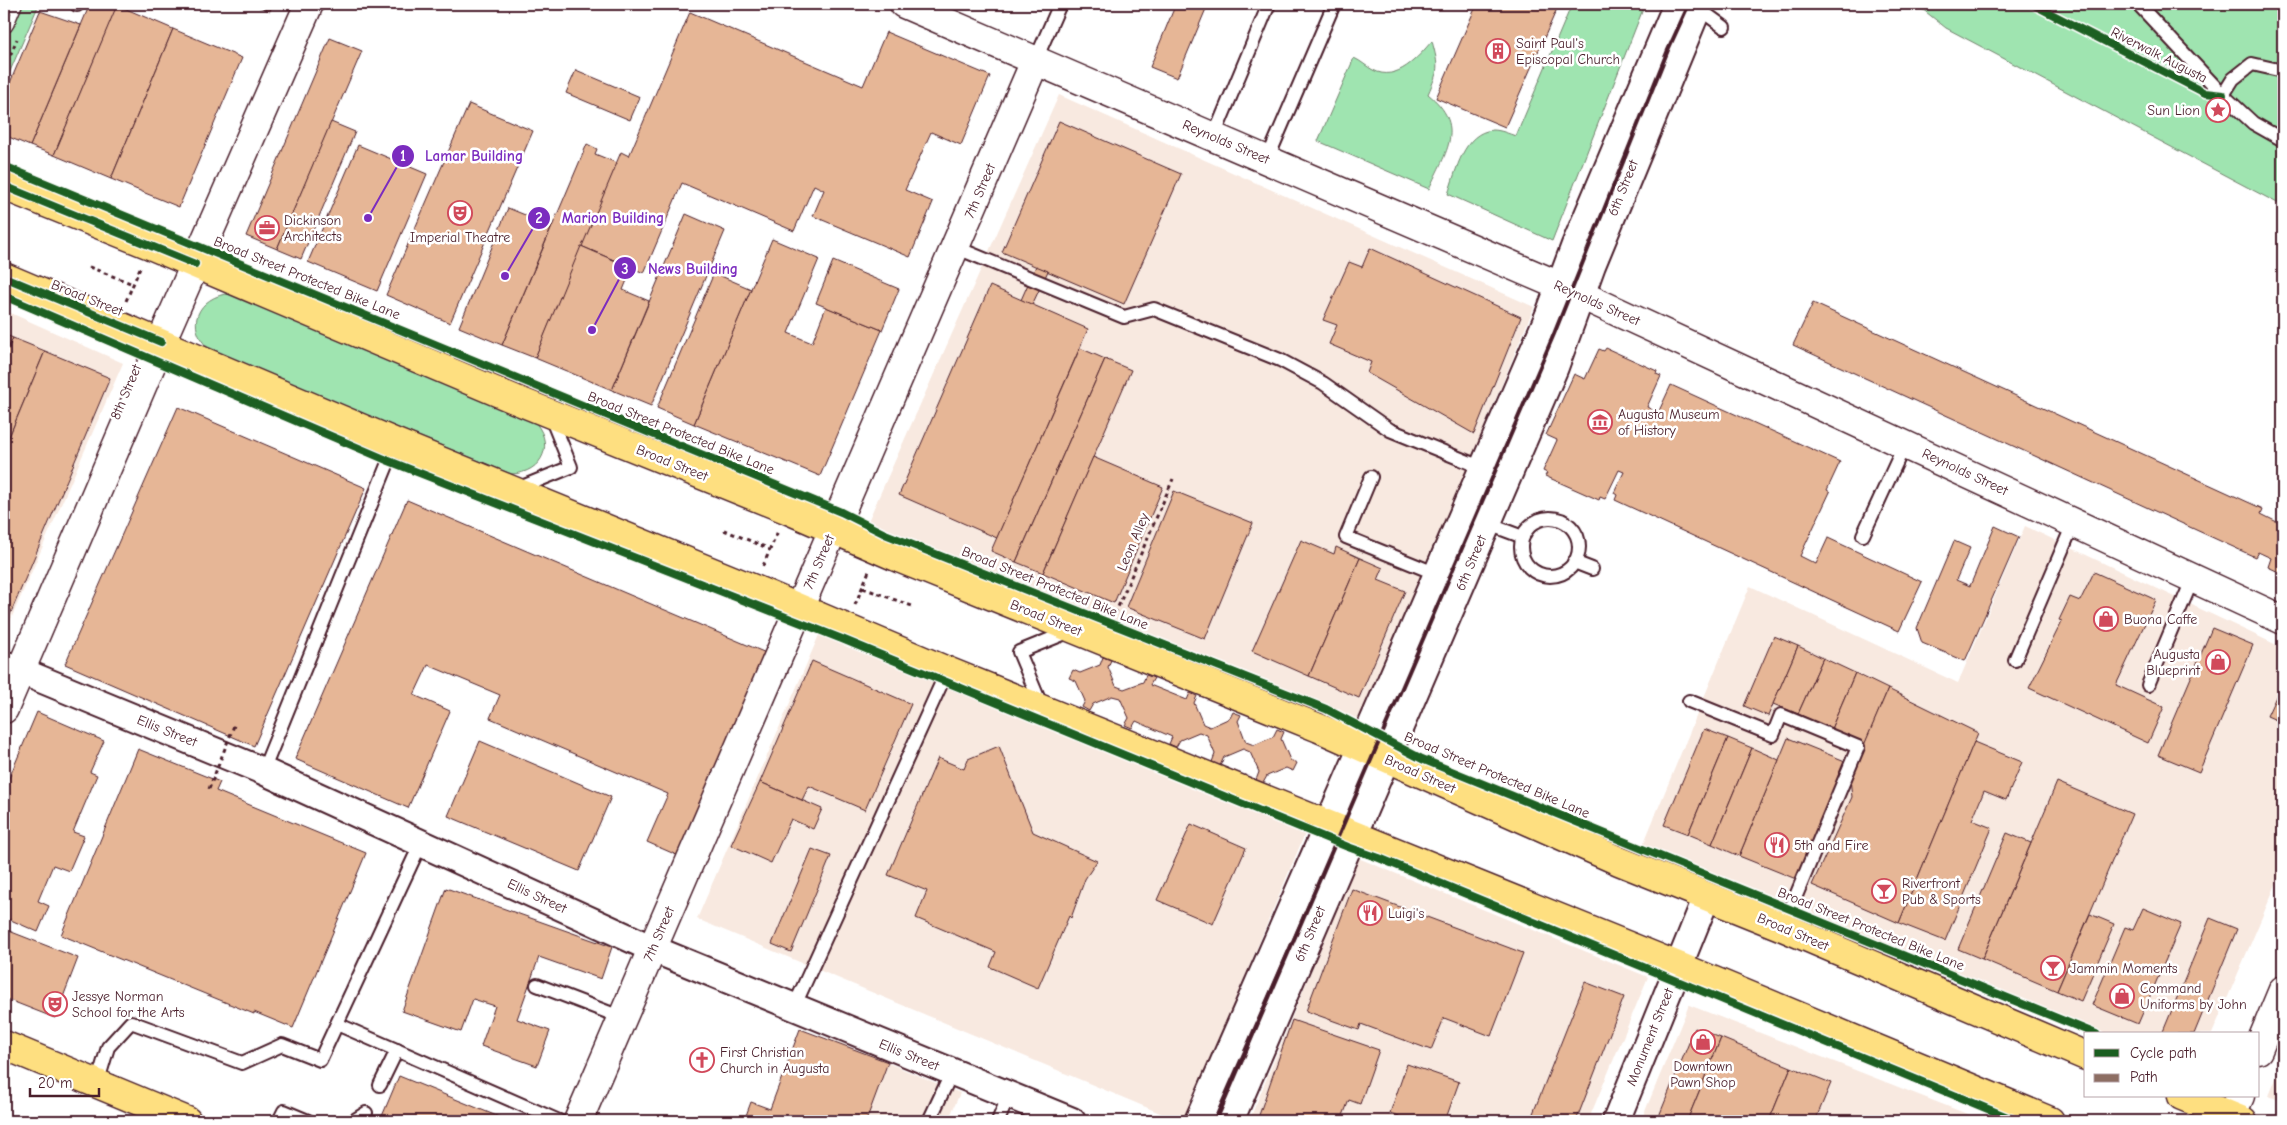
<svg xmlns="http://www.w3.org/2000/svg" width="2287" height="1125" viewBox="0 0 2287 1125" font-family="'Comic Neue',sans-serif">
<style>
.built{fill:#f8e9e0}
.green{fill:#9fe4b0;stroke:#74826e}
.building{fill:#e6b696;stroke:#4a1f2b}
.lines{fill:none;stroke-linecap:round;stroke-linejoin:round}
.service-casing{stroke:#4a1f2b;stroke-width:16}
.pedestrian-casing{stroke:#4a1f2b;stroke-width:22}
.minor-casing{stroke:#4a1f2b;stroke-width:30}
.tertiary-casing{stroke:#4a1f2b;stroke-width:31}
.secondary-casing{stroke:#4a1f2b;stroke-width:31}
.primary-casing{stroke:#4a1f2b;stroke-width:31}
.path{stroke:#4a1f2b;stroke-width:3;stroke-dasharray:4 4;stroke-linecap:butt}
.service{stroke:#fff;stroke-width:12}
.pedestrian{stroke:#fff;stroke-width:19}
.minor{stroke:#fff;stroke-width:26}
.tertiary{stroke:#fff;stroke-width:28}
.secondary{stroke:#fff;stroke-width:28}
.primary{stroke:#fedf80;stroke-width:28}
.rail{stroke:#4a1f2b;stroke-width:4}
.path-bridge{stroke:#4a1f2b;stroke-width:3;stroke-dasharray:4 4;stroke-linecap:butt}
.quiet{stroke:#8d6e63;stroke-width:6;stroke-dasharray:12 6;stroke-linecap:butt}
.cycleway-casing{stroke:#fff;stroke-width:11}
.cycleway{stroke:#1b5e20;stroke-width:8}
.labels{text-anchor:middle;dominant-baseline:central;stroke-width:5;stroke-linejoin:round;paint-order:stroke}
.poi-label{font-size:14px;fill:#4a1f2b;stroke:#fff;text-anchor:start}
.street-label{font-size:14px;fill:#4a1f2b;stroke:#fff}
.leader{fill:none;stroke:#7b2cbf;stroke-width:2}
.callout-dot{fill:#7b2cbf;stroke:#fff;stroke-width:2}
.mark-label{font-size:15px;text-anchor:middle;font-weight:bold;fill:#fff}
.callout-label{font-size:15px;text-anchor:middle;font-weight:bold;fill:#7b2cbf;stroke:#fff;stroke-width:5;stroke-linejoin:round;paint-order:stroke}
</style>
<rect width="100%" height="100%" fill="#fff"/>
<filter id="ink" filterUnits="userSpaceOnUse"><feTurbulence type="fractalNoise" baseFrequency=".02" numOctaves="2"/><feDisplacementMap in="SourceGraphic" scale="10" xChannelSelector="R" yChannelSelector="G"/><feConvolveMatrix kernelMatrix="1 2 1 2 8 2 1 2 1" color-interpolation-filters="sRGB"/></filter>
<g filter="url(#ink)">
<g class="built">
<path d="M1059,95L1534,307L1362,721L868,521Z"/>
<path d="M4,310L123,363L4,635Z"/>
<path d="M2025,526L2283,648V868L2212,1034H2107L1643,845L1750,586L1958,683Z"/>
<path d="M819,635L1307,829L1184,1121H1179L697,919Z"/>
<path d="M1358,858L1648,977L1588,1121H1249Z"/>
<path d="M1689,1005L1985,1121H1641Z"/>
<path d="M833,1040L960,1093L948,1121H798Z"/>
<path d="M2283,1061V1102L2269,1096Z"/>
</g>
<g class="green">
<path d="M4,4H39L4,85Z"/>
<path d="M1572,4H1645L1552,241L1448,194C1456,172 1463,132 1493,130C1501,130 1509,134 1516,136Z"/>
<path d="M1916,4H2283V206L1946,28Z"/>
<path d="M1432,41C1439,68 1439,69 1428,94C1467,126 1446,151 1429,189L1318,141L1354,58C1361,61 1367,67 1373,70C1397,83 1419,56 1432,41Z"/>
<path d="M225,294L235,295L532,419C556,442 544,473 511,474L213,352C186,332 193,301 225,294Z"/>
</g>
<g class="building">
<path d="M90,4H118L54,155L30,146Z"/>
<path d="M252,4H273L270,11Z"/>
<path d="M1169,4H1208L1177,78L1150,67L1175,6Z"/>
<path d="M1477,4H1559L1505,127L1436,98Z"/>
<path d="M117,5L173,29L111,179L54,155Z"/>
<path d="M40,11L81,25L30,146L4,135V97Z"/>
<path d="M690,12L863,86L886,32L990,76L961,145L931,132L905,190L933,202L910,257L813,216L824,190L814,185L794,231L682,183L644,273L581,246L621,152L629,156Z"/>
<path d="M173,29L242,58L179,207L111,179Z"/>
<path d="M330,38L362,51L277,249L246,236Z"/>
<path d="M576,70L640,97L630,120L566,93Z"/>
<path d="M469,104L533,131L450,323L386,295Z"/>
<path d="M1059,121L1181,174L1124,304L1002,252Z"/>
<path d="M331,122L355,132L301,259L277,249Z"/>
<path d="M587,144L597,149L595,154L617,163L535,358L502,345Z"/>
<path d="M358,145L427,174L377,291L308,262Z"/>
<path d="M508,208L552,226L502,345L459,327Z"/>
<path d="M686,214L725,231L651,406L612,390Z"/>
<path d="M772,239L819,259L788,333L812,343L826,307L882,330L820,476L694,424Z"/>
<path d="M581,246L632,268L623,290L649,301L612,390L535,358Z"/>
<path d="M1370,248L1521,317L1474,434L1367,373L1371,362L1329,344L1337,325L1323,320L1349,262L1362,267Z"/>
<path d="M833,261L899,289L882,330L816,303Z"/>
<path d="M1036,266L1048,271L1032,305L1021,300Z"/>
<path d="M714,273L751,289L694,424L657,408Z"/>
<path d="M990,286L1088,329L997,538L899,495Z"/>
<path d="M1813,303L2263,509L2261,514L2283,525V574L2268,567L2271,558L2258,552L2255,557L1793,345Z"/>
<path d="M4,334L13,338L4,358Z"/>
<path d="M13,338L45,351L4,449V358Z"/>
<path d="M1080,348L1105,359L1016,562L991,551Z"/>
<path d="M1606,348L1657,371L1656,374L1661,376L1647,407L1658,413L1671,385L1840,462L1827,490L1830,492L1800,556L1816,564L1828,538L1922,582L1899,631L1615,500L1617,495L1614,493L1624,472L1619,470L1605,499L1600,497L1599,500L1545,476L1547,473L1543,471L1557,440L1546,435L1574,374L1585,379L1599,349L1604,351Z"/>
<path d="M45,351L110,378L4,629V449Z"/>
<path d="M1105,359L1131,370L1043,573L1016,562Z"/>
<path d="M178,407L366,488L254,746L65,664Z"/>
<path d="M1093,457L1163,487L1114,603L1043,573Z"/>
<path d="M1174,491L1253,523L1205,639L1126,607Z"/>
<path d="M407,500L766,653L679,856L647,842L668,794L490,718L500,695L428,665L414,695L450,711L408,808L295,759Z"/>
<path d="M1995,526L2019,537L1965,661L1922,643L1917,628L1954,541L1970,548L1956,580L1970,586Z"/>
<path d="M1301,540L1334,554L1336,547L1360,558L1309,676L1252,651Z"/>
<path d="M1360,558L1383,568L1378,580L1405,591L1359,698L1309,676Z"/>
<path d="M2094,572L2156,600L2116,685L2164,707L2148,743L2029,688L2062,621L2059,620L2070,597L2080,601Z"/>
<path d="M2212,628L2253,645L2199,772L2158,755Z"/>
<path d="M1774,636L1798,646L1768,716L1744,706Z"/>
<path d="M1798,646L1823,658L1798,714L1773,704Z"/>
<path d="M1103,657L1111,660L1108,667L1116,686L1124,689L1143,682L1146,675L1154,678L1150,685L1187,700L1190,693L1197,696L1194,703L1203,724L1210,727L1230,718L1233,712L1241,715L1238,721L1246,742L1254,745L1273,737L1277,729L1284,732L1281,739L1290,760L1297,763L1293,771L1286,768L1267,776L1263,783L1256,780L1259,772L1250,752L1243,749L1224,757L1220,766L1212,762L1215,754L1207,735L1199,732L1180,740L1176,747L1169,744L1172,737L1136,721L1132,728L1125,725L1129,718L1120,698L1112,696L1093,704L1089,711L1082,707L1085,701L1076,681L1069,678L1073,670L1080,673L1100,665Z"/>
<path d="M1823,658L1855,673L1831,729L1798,714Z"/>
<path d="M812,661L911,704L865,810L809,786L802,800L760,782Z"/>
<path d="M1855,673L1888,689L1865,744L1831,729Z"/>
<path d="M2280,688L2283,689V723L2267,716Z"/>
<path d="M1888,689L1978,733L1899,923L1812,885L1852,797L1850,778Z"/>
<path d="M37,712L104,741L90,772L97,775L73,832L84,836L69,871L53,865L38,901L49,906L38,932L4,917V790Z"/>
<path d="M1704,729L1728,738L1688,834L1664,825Z"/>
<path d="M1728,738L1752,748L1712,844L1688,834Z"/>
<path d="M1788,738L1845,761L1796,879L1739,856Z"/>
<path d="M480,741L611,797L579,871L448,816Z"/>
<path d="M1974,742L2022,762L2006,800L1984,791L1972,820L1992,828L1945,941L1899,923Z"/>
<path d="M999,746L1033,832L1097,861L1085,879L1071,918L1069,916L1038,988L990,967L996,952L916,918L927,891L888,875L938,758L964,769L968,759Z"/>
<path d="M1752,748L1779,760L1739,856L1712,844Z"/>
<path d="M138,749L220,782L216,791L366,853L293,1028L254,1012V1014L61,935Z"/>
<path d="M760,782L822,809L813,829L791,819L771,863L731,845Z"/>
<path d="M2057,782L2132,814L2057,991L1982,959Z"/>
<path d="M1191,824L1246,848L1213,924L1157,900Z"/>
<path d="M2007,833L2031,843L1982,959L1958,949Z"/>
<path d="M812,849L831,856L791,952L772,944Z"/>
<path d="M446,888L612,947L601,979L539,957L517,1019L550,1031L537,1066L481,1046L495,1006L473,999L461,1032L402,1011Z"/>
<path d="M1352,889L1523,953L1491,1036L1444,1018L1431,1050L1361,1024L1359,1030L1306,1011Z"/>
<path d="M2143,908L2181,924L2138,1024L2092,1005L2125,927L2133,930Z"/>
<path d="M2090,914L2114,924L2081,1001L2057,991Z"/>
<path d="M2210,918L2237,929L2194,1034H2162Z"/>
<path d="M4,929L78,958L55,1018L4,998Z"/>
<path d="M1585,982L1624,997L1576,1121H1530Z"/>
<path d="M1292,1020L1379,1050L1360,1104L1349,1100L1341,1121H1257Z"/>
<path d="M1695,1028L1721,1038L1687,1121H1657Z"/>
<path d="M800,1029L888,1062L866,1121H744L751,1102L770,1109Z"/>
<path d="M1721,1038L1791,1067L1769,1121H1687Z"/>
<path d="M1407,1064L1459,1082L1445,1121H1397L1399,1116L1390,1113Z"/>
<path d="M1791,1067L1831,1083L1815,1121H1769Z"/>
<path d="M399,1076L509,1121H380Z"/>
</g>
<g class="lines">
<defs>
<g id="service">
<path d="M2138,4L2223,95L2253,123L2283,140"/>
<path d="M77,5V4"/>
<path d="M1698,8L1724,27"/>
<path d="M1036,59L1060,4"/>
<path d="M2223,95L2233,79L2252,64L2283,71"/>
<path d="M1214,136L1269,4"/>
<path d="M1267,160L1334,4"/>
<path d="M955,247L1124,317L1154,309L1280,360L1323,383L1390,430L1483,468"/>
<path d="M1371,477L1346,537L1437,574"/>
<path d="M517,489L571,467L550,415"/>
<circle cx="1550" cy="547" r="29"/>
<path d="M1488,524L1523,537"/>
<path d="M1863,535L1905,444"/>
<path d="M1574,562L1592,569"/>
<path d="M2015,660L2074,522"/>
<path d="M2148,685L2193,578"/>
<path d="M1689,701L1773,735L1781,715L1858,747L1783,927"/>
<path d="M1042,707L1019,652L1073,630"/>
<path d="M263,771L396,443"/>
<path d="M537,985L623,1018"/>
<path d="M794,1007L947,671"/>
<path d="M337,1024L559,1121"/>
<path d="M97,1084L108,1047L131,1022L242,1063L282,1045L320,1060L421,843"/>
<path d="M380,1085L397,1050"/>
<path d="M279,1121L284,1111L308,1121"/>
<path d="M353,1121L366,1113"/>
<path d="M929,1121L952,1072"/>
<path d="M998,1121L1009,1095"/>
</g>
<path id="pedestrian" d="M4,23L12,4"/>
<g id="minor">
<path d="M4,664L263,771L653,949L1072,1121"/>
<path d="M1198,1121L1383,699L1548,317L1575,245L1677,4"/>
<path d="M1230,1121L1555,367L1592,265L1698,8L1690,4"/>
<path d="M1616,1121L1707,896"/>
</g>
<path id="tertiary" d="M4,709L161,342L309,4"/>
<g id="secondary">
<path d="M904,4L1581,295L2283,620"/>
<path d="M2258,1050L2283,990"/>
<path d="M2231,1116L2240,1096"/>
<path d="M578,1121L1036,59"/>
</g>
<g id="primary">
<path d="M4,186L150,245L514,399L786,509L901,559L1319,728L1619,861L1783,927L2086,1056"/>
<path d="M4,277L396,443L754,589L947,671L1678,966L2050,1121"/>
<path d="M4,1045L187,1121"/>
<path d="M2182,1096L2243,1121"/>
</g>
</defs>
<use href="#service" class="service-casing"/>
<use href="#pedestrian" class="pedestrian-casing"/>
<use href="#minor" class="minor-casing"/>
<use href="#tertiary" class="tertiary-casing"/>
<use href="#secondary" class="secondary-casing"/>
<use href="#primary" class="primary-casing"/>
<g class="path">
<path d="M4,70L17,39"/>
<path d="M89,267L133,284"/>
<path d="M126,301L140,268"/>
<path d="M724,530L770,549"/>
<path d="M763,566L778,531"/>
<path d="M863,588L912,606"/>
<path d="M855,605L869,571"/>
<path d="M1115,614L1173,479"/>
</g>
<use href="#service" class="service"/>
<use href="#pedestrian" class="pedestrian"/>
<use href="#minor" class="minor"/>
<use href="#tertiary" class="tertiary"/>
<use href="#secondary" class="secondary"/>
<use href="#primary" class="primary"/>
<path class="rail" d="M1216,1121L1554,334L1668,50L1689,4"/>
<path class="path-bridge" d="M209,789L235,723"/>
<path class="quiet" d="M4,23L12,4"/>
<defs>
<g id="cycleway">
<path d="M2032,4L2205,93L2223,95"/>
<path d="M4,166L841,512L885,534L1326,709L1422,759L2096,1034"/>
<path d="M4,186L195,264"/>
<path d="M4,277L161,342"/>
<path d="M4,296L389,461L842,639L1348,847L1379,858L2017,1121"/>
</g>
</defs>
<use href="#cycleway" class="cycleway-casing"/>
<use href="#cycleway" class="cycleway"/>
</g>
</g>
<defs>
<symbol id="building-ring" viewBox="-11 -11 22 22"><circle r="9.5" fill="#fff" stroke="#d1495b" stroke-width="1.5"/><path d="M-4-6H4V6H1V3H-1V6H-4ZM-2.5-4.3h1.7v1.8h-1.7ZM.8-4.3h1.7v1.8H.8ZM-2.5-1h1.7V.8h-1.7ZM.8-1h1.7V.8H.8Z" fill="#d1495b"/></symbol>
<symbol id="sight-ring" viewBox="-11 -11 22 22"><circle r="9.5" fill="#fff" stroke="#d1495b" stroke-width="1.5"/><path d="M0-6L1.8-2.2L6-1.7L2.9 1.2L3.7 5.4L0 3.3L-3.7 5.4L-2.9 1.2L-6-1.7L-1.8-2.2Z" fill="#d1495b"/></symbol>
<symbol id="theatre-ring" viewBox="-11 -11 22 22"><circle r="9.5" fill="#fff" stroke="#d1495b" stroke-width="1.5"/><path d="M-5-5.5Q0-4 5-5.5V0Q5 5 0 6Q-5 5-5 0ZM-3.3-2.5H-1v1.5H-3.3ZM1-2.5H3.3v1.5H1ZM-2.8 1Q0 5.5 2.8 1Z" fill="#d1495b"/></symbol>
<symbol id="office-ring" viewBox="-11 -11 22 22"><circle r="9.5" fill="#fff" stroke="#d1495b" stroke-width="1.5"/><path d="M-6-3h4V-5.5h4V-3h4V5H-6ZM-1-4.5V-3h2v-1.5ZM-6 0V1H6V0Z" fill="#d1495b"/></symbol>
<symbol id="museum-ring" viewBox="-11 -11 22 22"><circle r="9.5" fill="#fff" stroke="#d1495b" stroke-width="1.5"/><path d="M0-6L6-3V-2H-6V-3ZM-5-1h2V3h-2ZM-1-1h2V3h-2ZM3-1h2V3H3ZM-6 4H6V6H-6Z" fill="#d1495b"/></symbol>
<symbol id="shop-ring" viewBox="-11 -11 22 22"><circle r="9.5" fill="#fff" stroke="#d1495b" stroke-width="1.5"/><path d="M-5-2.5h2.3a2.7 3.5 0 0 1 5.4 0H5L5.5 6h-11ZM-1.5-2.5h3a1.5 2.3 0 0 0-3 0Z" fill="#d1495b"/></symbol>
<symbol id="restaurant-ring" viewBox="-11 -11 22 22"><circle r="9.5" fill="#fff" stroke="#d1495b" stroke-width="1.5"/><path d="M-5-6h1v4h1v-4h1v4h1v-4h1v5L-1.5 .5V6h-2V.5L-5-1ZM5-6V6H3V1.5H1.5Q1.5-4 5-6Z" fill="#d1495b"/></symbol>
<symbol id="bar-ring" viewBox="-11 -11 22 22"><circle r="9.5" fill="#fff" stroke="#d1495b" stroke-width="1.5"/><path d="M-6-5H6L.8 .8V4.5H3.5V6h-7V4.5H-.8V.8Z" fill="#d1495b"/></symbol>
<symbol id="church-ring" viewBox="-11 -11 22 22"><circle r="9.5" fill="#fff" stroke="#d1495b" stroke-width="1.5"/><path d="M-1.2-6h2.4v3.5h3.3v2.4h-3.3V6h-2.4V-.1h-3.3v-2.4h3.3Z" fill="#d1495b"/></symbol>
</defs>
<g fill-rule="evenodd">
<use href="#building-ring" x="1484" y="37" width="28" height="28"/>
<use href="#sight-ring" x="2204" y="96" width="28" height="28"/>
<use href="#theatre-ring" x="446" y="199" width="28" height="28"/>
<use href="#office-ring" x="253" y="214" width="28" height="28"/>
<use href="#museum-ring" x="1586" y="408" width="28" height="28"/>
<use href="#shop-ring" x="2092" y="605" width="28" height="28"/>
<use href="#shop-ring" x="2204" y="648" width="28" height="28"/>
<use href="#restaurant-ring" x="1763" y="831" width="28" height="28"/>
<use href="#bar-ring" x="1870" y="877" width="28" height="28"/>
<use href="#restaurant-ring" x="1356" y="899" width="28" height="28"/>
<use href="#bar-ring" x="2039" y="954" width="28" height="28"/>
<use href="#shop-ring" x="2108" y="982" width="28" height="28"/>
<use href="#theatre-ring" x="41" y="990" width="28" height="28"/>
<use href="#shop-ring" x="1689" y="1028" width="28" height="28"/>
<use href="#church-ring" x="688" y="1046" width="28" height="28"/>
</g>
<g class="labels">
<g class="poi-label">
<text x="1516" y="43">Saint Paul's<tspan x="1516" dy="16">Episcopal Church</tspan></text>
<text x="2200" y="110" text-anchor="end">Sun Lion</text>
<text x="284" y="220">Dickinson<tspan x="284" dy="16">Architects</tspan></text>
<text x="460" y="237" text-anchor="middle">Imperial Theatre</text>
<text x="1618" y="414">Augusta Museum<tspan x="1618" dy="16">of History</tspan></text>
<text x="2124" y="619">Buona Caffe</text>
<text x="2200" y="654" text-anchor="end">Augusta<tspan x="2200" dy="16">Blueprint</tspan></text>
<text x="1794" y="845">5th and Fire</text>
<text x="1902" y="883">Riverfront<tspan x="1902" dy="16">Pub &amp; Sports</tspan></text>
<text x="1388" y="913">Luigi's</text>
<text x="2070" y="968">Jammin Moments</text>
<text x="2140" y="988">Command<tspan x="2140" dy="16">Uniforms by John</tspan></text>
<text x="72" y="996">Jessye Norman<tspan x="72" dy="16">School for the Arts</tspan></text>
<text x="720" y="1052">First Christian<tspan x="720" dy="16">Church in Augusta</tspan></text>
<text x="1703" y="1066" text-anchor="middle">Downtown<tspan x="1703" dy="16">Pawn Shop</tspan></text>
</g>
<g class="street-label">
<text transform="translate(2159 55) rotate(27)">Riverwalk Augusta</text>
<text transform="translate(1226 142) rotate(23)">Reynolds Street</text>
<text transform="translate(1623 188) rotate(-68)">6th Street</text>
<text transform="translate(980 191) rotate(-67)">7th Street</text>
<text transform="translate(307 278) rotate(22)">Broad Street Protected Bike Lane</text>
<text transform="translate(87 298) rotate(22)">Broad Street</text>
<text transform="translate(1597 303) rotate(24)">Reynolds Street</text>
<text transform="translate(126 392) rotate(-67)">8th Street</text>
<text transform="translate(681 433) rotate(22)">Broad Street Protected Bike Lane</text>
<text transform="translate(672 463) rotate(22)">Broad Street</text>
<text transform="translate(1965 472) rotate(25)">Reynolds Street</text>
<text transform="translate(1133 542) rotate(-67)">Leon Alley</text>
<text transform="translate(819 562) rotate(-67)">7th Street</text>
<text transform="translate(1471 563) rotate(-67)">6th Street</text>
<text transform="translate(1055 588) rotate(22)">Broad Street Protected Bike Lane</text>
<text transform="translate(1046 618) rotate(22)">Broad Street</text>
<text transform="translate(167 731) rotate(22)">Ellis Street</text>
<text transform="translate(1420 774) rotate(24)">Broad Street</text>
<text transform="translate(1497 775) rotate(23)">Broad Street Protected Bike Lane</text>
<text transform="translate(537 896) rotate(25)">Ellis Street</text>
<text transform="translate(1871 929) rotate(22)">Broad Street Protected Bike Lane</text>
<text transform="translate(1793 932) rotate(23)">Broad Street</text>
<text transform="translate(659 934) rotate(-67)">7th Street</text>
<text transform="translate(1310 934) rotate(-67)">6th Street</text>
<text transform="translate(1650 1037) rotate(-68)">Monument Street</text>
<text transform="translate(909 1055) rotate(22)">Ellis Street</text>
</g>
</g>
<path class="leader" d="M368 218L403 156M505 276L539 218M592 330L625 268"/>
<g class="callout-dot">
<circle cx="368" cy="218" r="5"/>
<circle cx="505" cy="276" r="5"/>
<circle cx="592" cy="330" r="5"/>
<circle cx="403" cy="156" r="12"/>
<circle cx="539" cy="218" r="12"/>
<circle cx="625" cy="268" r="12"/>
</g>
<g class="mark-label">
<text x="403" y="161">1</text>
<text x="539" y="223">2</text>
<text x="625" y="274">3</text>
</g>
<g class="callout-label">
<text x="474" y="161">Lamar Building</text>
<text x="613" y="223">Marion Building</text>
<text x="693" y="274">News Building</text>
</g>
<rect width="2287" height="1125" fill="none" stroke="#fff" stroke-width="20"/>
<rect x="10" y="10" width="2267" height="1105" fill="none" stroke="#4a1f2b" stroke-width="2" filter="url(#ink)"/>
<rect x="2084" y="1032" width="175" height="65" fill="#ffffff" stroke="#b7a5aa"/>
<rect x="2094" y="1049" width="25" height="8" fill="#1b5e20" stroke="#b7a5aa"/>
<text x="2130" y="1058" font-size="15" fill="#4a1f2b">Cycle path</text>
<rect x="2094" y="1074" width="25" height="8" fill="#8d6e63" stroke="#b7a5aa"/>
<text x="2130" y="1082" font-size="15" fill="#4a1f2b">Path</text>
<path d="M30 1088v8h69v-8" fill="none" stroke="#4a1f2b" stroke-width="2.5"/>
<text x="38" y="1088" font-size="15" fill="#4a1f2b" stroke="#ffffff" stroke-width="4" paint-order="stroke">20 m</text>
</svg>
